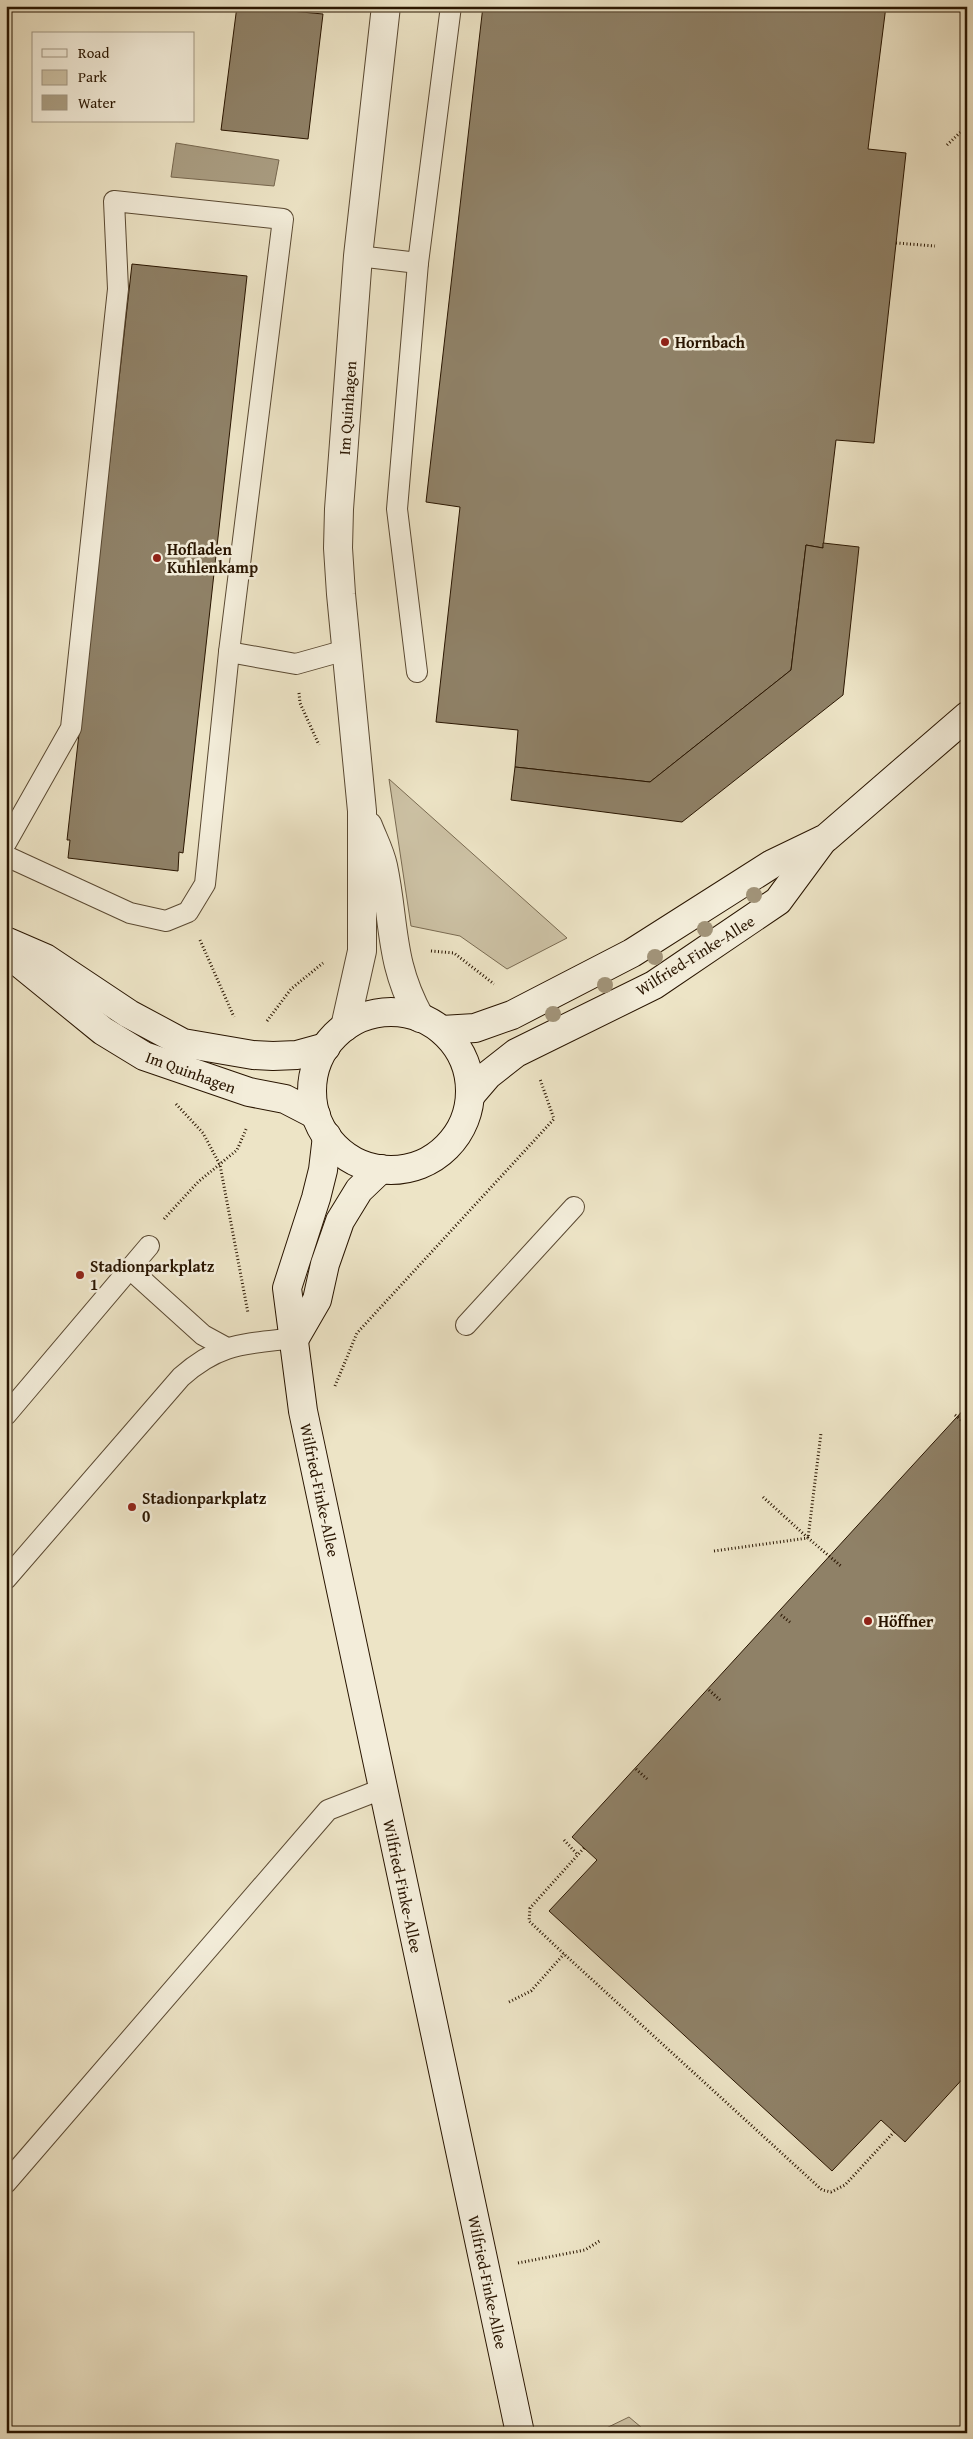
<svg xmlns="http://www.w3.org/2000/svg" width="973" height="2439" viewBox="0 0 973 2439" font-family="'Gentium Book Plus',serif">
<style>
.green{fill:#ccc1a4;stroke:#7a6b52}
.water{fill:#aa9e83;stroke:#76674f}
.building{fill:#8f8167;stroke:#291500}
.lines{fill:none;stroke-linecap:round;stroke-linejoin:round}
.lane-casing{stroke:#5a4932;stroke-width:22}
.street-casing{stroke:#5a4932;stroke-width:30}
.secondary-casing{stroke:#291500;stroke-width:30}
.path{stroke:#291500;stroke-width:3;stroke-dasharray:1 2.5;stroke-linecap:butt}
.lane{stroke:#f3edda;stroke-width:20}
.street{stroke:#f3edda;stroke-width:28}
.secondary{stroke:#f3edda;stroke-width:28}
.tree{fill:#a19378}
.poi-dot{fill:#8f2418;stroke:#f3edda;stroke-width:2}
.labels{text-anchor:middle;dominant-baseline:central;stroke-width:5;stroke-linejoin:round;paint-order:stroke}
.poi-label{font-size:16px;font-weight:bold;fill:#291500;stroke:#f3edda;text-anchor:start}
.street-label{font-size:16px;fill:#291500;stroke:#f3edda}
</style>
<rect width="100%" height="100%" fill="#ede4c6"/>
<filter id="stains"><feTurbulence type="fractalNoise" baseFrequency=".004" numOctaves="4"/><feColorMatrix values="0 0 0 0 .2 0 0 0 0 .09 0 0 0 0 .02 0 0 0 .5 -.17"/></filter>
<radialGradient id="worn" r=".72"><stop offset=".6" stop-color="#630" stop-opacity="0"/><stop offset="1" stop-color="#630" stop-opacity=".3"/></radialGradient>
<g class="green">
<path d="M389,779L567,938L507,969L460,936L411,926Z"/>
<path d="M629,2417L648,2433H596Z"/>
</g>
<path class="water" d="M176,143L279,160L274,186L171,177Z"/>
<g class="building">
<path d="M237,6L323,14L308,139L221,130Z"/>
<path d="M483,6H886L868,149L906,153L874,443L836,440L823,548L806,545L791,670L650,782L515,767L518,730L436,722L460,507L426,502Z"/>
<path d="M132,264L247,276L183,853L179,852L178,871L68,858L70,840H67Z"/>
<path d="M823,543L859,547L843,695L682,822L511,800L515,767L650,782L791,670L806,545L823,548Z"/>
<path d="M967,1406V2074L905,2142L881,2120L832,2171L549,1911L597,1860L572,1837Z"/>
</g>
<g class="lines">
<defs>
<g id="lane">
<path d="M358,256L418,263L451,6"/>
<path d="M229,652L296,664L346,650"/>
<path d="M417,672L397,509L418,263"/>
<path d="M6,843L71,728L118,289L114,201L283,219L229,652L205,884L188,912L166,921L130,913L6,856"/>
<path d="M130,1269L203,1335L225,1347"/>
<path d="M466,1325L574,1207"/>
<path d="M6,1415L149,1246"/>
<path d="M6,1579L181,1377C220,1342 246,1344 295,1338"/>
<path d="M6,2183L328,1810L382,1789"/>
</g>
<g id="street">
<path d="M368,826C373,839 380,852 383,866C395,923 389,963 420,1018"/>
<path d="M345,1027L362,951V811L341,594L338,548L339,509L358,256L386,6"/>
</g>
<g id="secondary">
<path d="M8,942L45,958L129,1014L183,1043L253,1055L273,1056L297,1055L326,1047"/>
<path d="M6,952L103,1031L144,1056L249,1092L285,1099L316,1115"/>
<circle cx="391" cy="1091" r="79"/>
<path d="M442,1030L475,1028L512,1015L632,953L772,864L826,838L967,716"/>
<path d="M470,1096L488,1075L516,1053L654,985L778,901L823,840"/>
<path d="M327,1136L323,1170L316,1198L287,1288L303,1411L520,2433"/>
<path d="M295,1338L317,1300L325,1264L340,1221L359,1190L381,1169"/>
</g>
</defs>
<use href="#lane" class="lane-casing"/>
<use href="#street" class="street-casing"/>
<use href="#secondary" class="secondary-casing"/>
<g class="path">
<path d="M947,145L967,126"/>
<path d="M896,243L935,246"/>
<path d="M299,693L300,703L319,745"/>
<path d="M200,940L234,1017"/>
<path d="M431,951L454,953L494,984"/>
<path d="M267,1021L291,989L323,963"/>
<path d="M176,1104L203,1133L220,1165L248,1313"/>
<path d="M164,1219L198,1182L237,1150L247,1127"/>
<path d="M335,1386L357,1333L554,1119L540,1079"/>
<path d="M955,1415L967,1425"/>
<path d="M763,1497L808,1538L821,1433"/>
<path d="M714,1551L808,1538L842,1567"/>
<path d="M781,1615L791,1623"/>
<path d="M709,1690L720,1700"/>
<path d="M636,1769L647,1779"/>
<path d="M564,1840L578,1855"/>
<path d="M584,1848L530,1908L529,1921L564,1954L822,2190L831,2192L845,2185L894,2132"/>
<path d="M509,2002L531,1991L564,1954"/>
<path d="M518,2263L585,2250L601,2240"/>
</g>
<use href="#lane" class="lane"/>
<use href="#street" class="street"/>
<use href="#secondary" class="secondary"/>
</g>
<g class="tree">
<circle cx="754" cy="895" r="8"/>
<circle cx="705" cy="929" r="8"/>
<circle cx="655" cy="957" r="8"/>
<circle cx="605" cy="985" r="8"/>
<circle cx="553" cy="1014" r="8"/>
</g>
<g class="poi-dot">
<circle cx="665" cy="342" r="5"/>
<circle cx="157" cy="558" r="5"/>
<circle cx="80" cy="1275" r="5"/>
<circle cx="132" cy="1507" r="5"/>
<circle cx="868" cy="1621" r="5"/>
</g>
<g class="labels">
<g class="poi-label">
<text x="675" y="342">Hornbach</text>
<text x="167" y="549">Hofladen<tspan x="167" dy="18">Kuhlenkamp</tspan></text>
<text x="90" y="1266">Stadionparkplatz<tspan x="90" dy="18">1</tspan></text>
<text x="142" y="1498">Stadionparkplatz<tspan x="142" dy="18">0</tspan></text>
<text x="878" y="1621">Höffner</text>
</g>
<g class="street-label">
<text transform="translate(347 408) rotate(-86)">Im Quinhagen</text>
<text transform="translate(695 955) rotate(-32)">Wilfried-Finke-Allee</text>
<text transform="translate(191 1072) rotate(20)">Im Quinhagen</text>
<text transform="translate(320 1490) rotate(78)">Wilfried-Finke-Allee</text>
<text transform="translate(403 1886) rotate(78)">Wilfried-Finke-Allee</text>
<text transform="translate(488 2282) rotate(78)">Wilfried-Finke-Allee</text>
</g>
</g>
<rect width="973" height="2439" fill="none" stroke="#ede4c6" stroke-width="25"/>
<rect x="8" y="8" width="958" height="2424" fill="none" stroke="#291500" stroke-width="2.5"/>
<rect x="12" y="12" width="948" height="2414" fill="none" stroke="#291500"/>
<rect x="32" y="32" width="162" height="90" fill="#f3edda" stroke="#a29783"/>
<rect x="42" y="49" width="25" height="8" fill="#f3edda" stroke="#a29783"/>
<text x="78" y="58" font-size="15" fill="#291500">Road</text>
<rect x="42" y="70" width="25" height="15" fill="#ccc1a4" stroke="#a29783"/>
<text x="78" y="82" font-size="15" fill="#291500">Park</text>
<rect x="42" y="95" width="25" height="15" fill="#aa9e83" stroke="#a29783"/>
<text x="78" y="108" font-size="15" fill="#291500">Water</text>
<rect width="100%" height="100%" filter="url(#stains)"/>
<rect width="100%" height="100%" fill="url(#worn)"/>
</svg>
